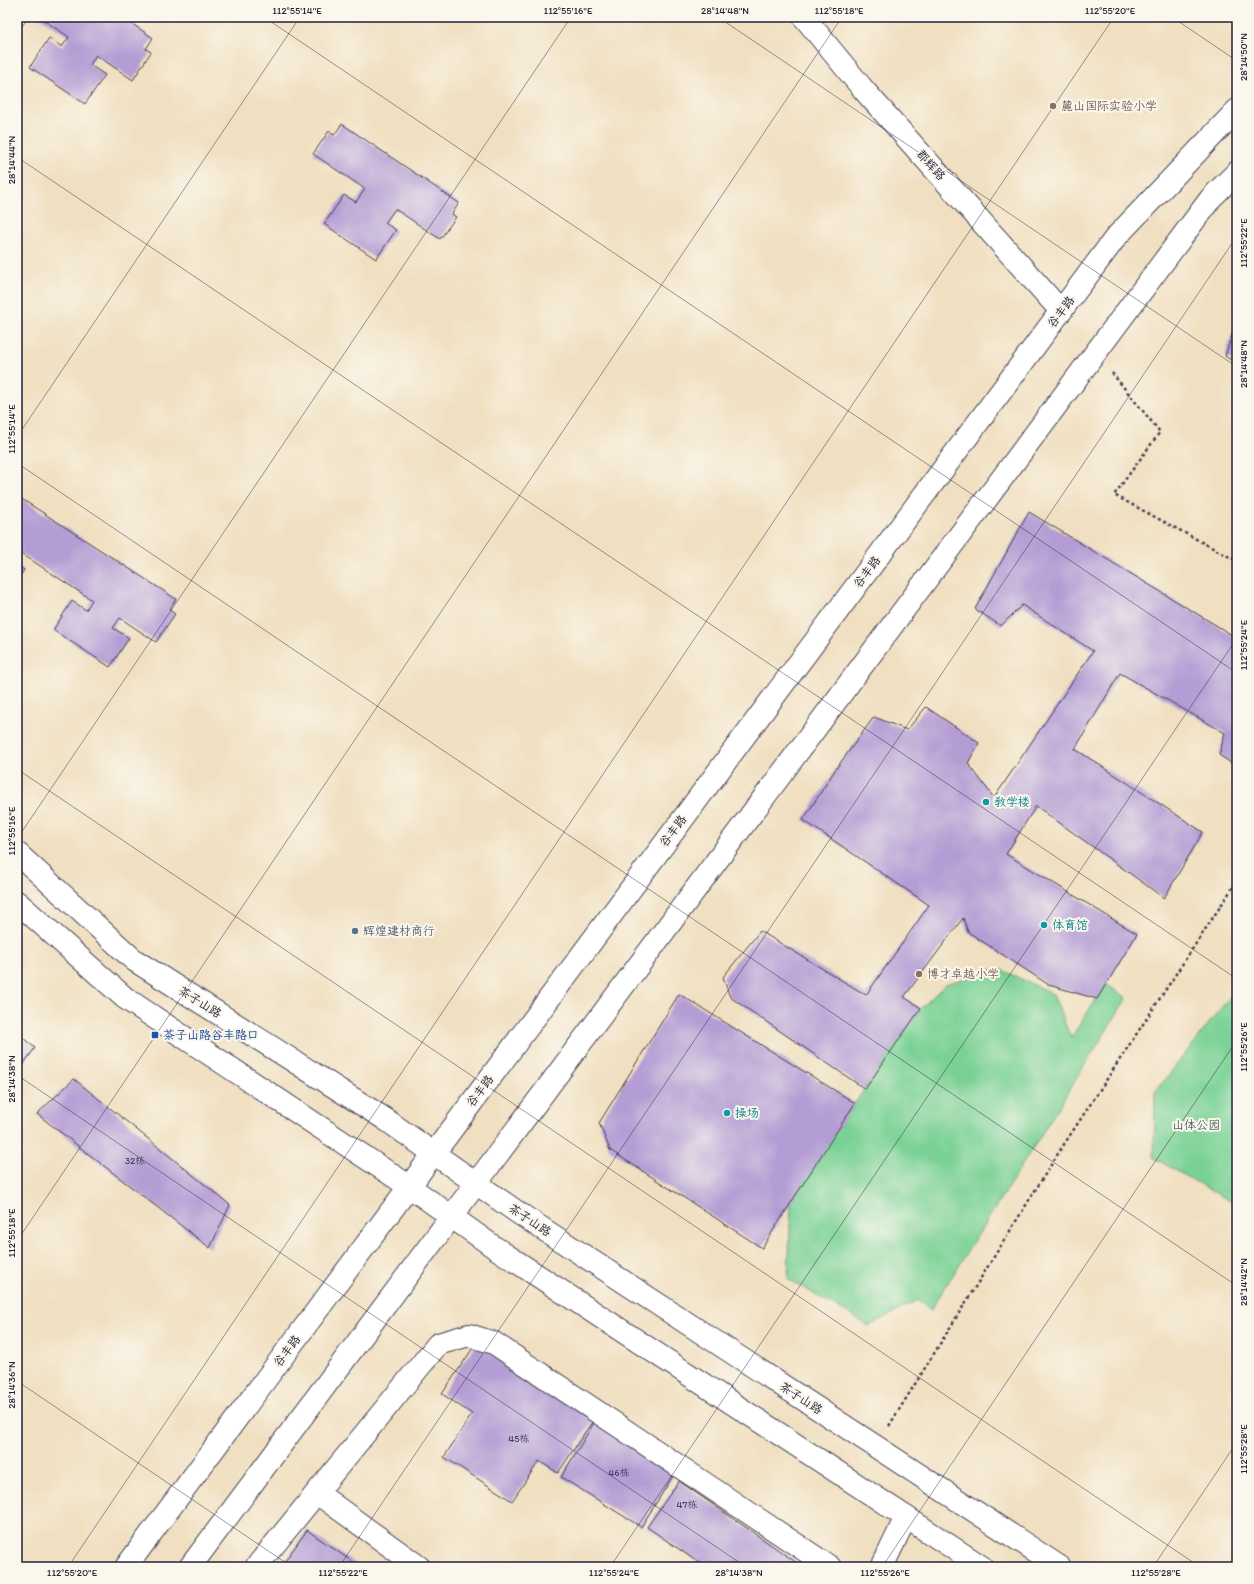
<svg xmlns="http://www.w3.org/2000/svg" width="1254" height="1584" viewBox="0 0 1254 1584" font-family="Itim,'LXGW WenKai TC',sans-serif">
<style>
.green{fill:#7ad196;stroke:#4e7a68}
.building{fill:#b49dd4}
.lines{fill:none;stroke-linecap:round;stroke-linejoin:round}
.street-casing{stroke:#413e4f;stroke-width:24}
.secondary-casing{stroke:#413e4f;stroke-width:24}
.path{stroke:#413e4f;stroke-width:2.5;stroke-dasharray:3 3;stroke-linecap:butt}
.street{stroke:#fff;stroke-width:22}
.secondary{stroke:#fff;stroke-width:22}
.ticks{fill:none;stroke:#22223b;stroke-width:1;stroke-opacity:0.45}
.education-dot{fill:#8d6e63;stroke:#fbf7ec;stroke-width:1.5}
.culture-dot{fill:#0f9aa8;stroke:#fbf7ec;stroke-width:1.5}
.service-dot{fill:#5c6f8a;stroke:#fbf7ec;stroke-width:1.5}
.transit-dot{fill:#1a4fb4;stroke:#fbf7ec;stroke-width:1.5}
.labels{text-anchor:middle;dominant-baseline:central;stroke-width:4;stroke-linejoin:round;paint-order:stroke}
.number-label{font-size:10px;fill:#464161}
.education-label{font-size:12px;fill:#785e54;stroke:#fbf7ec;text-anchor:start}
.street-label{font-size:12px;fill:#22223b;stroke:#fbf7ec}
.culture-label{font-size:12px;fill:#0d838f;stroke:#fbf7ec;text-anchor:start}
.service-label{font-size:12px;fill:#4e5e75;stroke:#fbf7ec;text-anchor:start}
.transit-label{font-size:12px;fill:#164399;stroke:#fbf7ec;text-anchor:start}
.park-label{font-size:12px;fill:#415f5b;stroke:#fbf7ec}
.neatline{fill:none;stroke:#22223b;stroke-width:1.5}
.ticks-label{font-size:10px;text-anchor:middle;fill:#22223b}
</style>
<rect width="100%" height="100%" fill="#fbf7ec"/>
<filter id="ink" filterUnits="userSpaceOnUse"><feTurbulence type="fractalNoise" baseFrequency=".025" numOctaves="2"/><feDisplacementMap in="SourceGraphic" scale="8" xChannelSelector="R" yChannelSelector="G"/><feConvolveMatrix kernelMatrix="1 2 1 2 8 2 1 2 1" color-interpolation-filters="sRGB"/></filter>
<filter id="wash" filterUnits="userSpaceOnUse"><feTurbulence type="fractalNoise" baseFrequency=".012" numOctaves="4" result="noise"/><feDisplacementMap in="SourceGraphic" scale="16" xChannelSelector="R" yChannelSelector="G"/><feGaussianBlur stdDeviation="0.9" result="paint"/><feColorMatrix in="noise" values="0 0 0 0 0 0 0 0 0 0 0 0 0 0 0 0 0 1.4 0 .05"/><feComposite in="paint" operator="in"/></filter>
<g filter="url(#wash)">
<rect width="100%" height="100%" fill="#f0dfc0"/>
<g class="green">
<path d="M998,968L1053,994L1071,1038L1106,984L1127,998L931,1310L918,1300L869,1326L788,1279L791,1200L855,1103L921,1008L946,984Z"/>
<path d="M1237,988V1205L1154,1158L1155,1092Z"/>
</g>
<g id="blocks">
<g class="building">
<path d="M39,17H122L153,38L146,49L151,52L133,80L96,55L90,65L105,75L85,104L30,67L49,38L62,47L69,37Z"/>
<path d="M342,124L459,203L452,214L456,217L440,239L395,209L385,223L396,230L376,259L324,224L344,195L356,202L365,189L313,154L329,131L334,135Z"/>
<path d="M1237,320V364L1225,356Z"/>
<path d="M17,496L176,599L169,610L175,614L156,642L120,618L113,628L129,638L110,667L53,630L72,601L86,610L92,600L19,552L17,554Z"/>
<path d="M1029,512L1237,638V767L1219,755L1225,733L1120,673L1075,749L1203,832L1164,898L1036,806L1006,854L1137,934L1097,999L1049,985L968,932L963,918L904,997L921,1008L865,1089L730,997L723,977L760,931L866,995L929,905L803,820L835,770L874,717L907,730L926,707L979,743L968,763L994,798L1093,651L1022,605L1001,626L975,609Z"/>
<path d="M17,565L24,570L17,581Z"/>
<path d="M679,994L855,1103L762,1248L610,1150L599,1123Z"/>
<path d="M17,1033L35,1048L17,1073Z"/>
<path d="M74,1079L230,1205L210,1248L37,1114Z"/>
<path d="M477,1342L594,1419L558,1473L539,1461L512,1501L444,1457L472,1414L442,1394Z"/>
<path d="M597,1418L678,1468L641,1527L561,1477Z"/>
<path d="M679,1481L803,1567H705L647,1527Z"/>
<path d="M307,1530L360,1567H281Z"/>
</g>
</g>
</g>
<g filter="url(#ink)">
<use href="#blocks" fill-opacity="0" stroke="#413e4f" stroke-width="1"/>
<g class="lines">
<defs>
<g id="street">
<path d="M804,17L863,89L1061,311"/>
<path d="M317,1493L419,1567"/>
<path d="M256,1567L438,1344L469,1335L494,1343L830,1567"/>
<path d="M882,1567L906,1517"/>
</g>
<g id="secondary">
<path d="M17,853L134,960L385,1119L517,1212L1060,1567"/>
<path d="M17,902L125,998L410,1187L494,1247L982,1567"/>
<path d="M126,1567L1116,237L1237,110"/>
<path d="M190,1567L1211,198L1237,172"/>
</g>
</defs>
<use href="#street" class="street-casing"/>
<use href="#secondary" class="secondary-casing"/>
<g class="path">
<path d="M1112,373L1160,432L1114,495L1237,561"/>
<path d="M889,1426L1059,1152L1237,881"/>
</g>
<use href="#street" class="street"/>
<use href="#secondary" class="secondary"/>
</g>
</g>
<path class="ticks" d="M264,17L1237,673M718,17L1237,367M1172,17L1237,61M17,35L29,17M17,157L1237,979M17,437L300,17M17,463L1237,1286M17,769L1200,1567M17,839L571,17M17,1075L746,1567M17,1241L842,17M17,1381L292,1567M68,1567L1114,17M339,1567L1237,236M610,1567L1237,638M882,1567L1237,1040M1153,1567L1237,1442"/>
<g class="education-dot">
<circle cx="1053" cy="106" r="4"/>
<circle cx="919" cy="974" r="4"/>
</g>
<g class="culture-dot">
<circle cx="986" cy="802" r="4"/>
<circle cx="1044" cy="925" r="4"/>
<circle cx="727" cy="1113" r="4"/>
</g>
<circle class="service-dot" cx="355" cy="931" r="4"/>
<rect class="transit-dot" x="151" y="1031" width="8" height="8" rx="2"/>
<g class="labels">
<g class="number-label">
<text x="135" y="1160">32栋</text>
<text x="519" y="1438">45栋</text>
<text x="619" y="1472">46栋</text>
<text x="687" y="1504">47栋</text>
</g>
<g class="education-label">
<text x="1061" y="106">麓山国际实验小学</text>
<text x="927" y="974">博才卓越小学</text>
</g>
<g class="street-label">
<text transform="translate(931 165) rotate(48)">郡辉路</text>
<text transform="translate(1061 312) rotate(-53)">谷丰路</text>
<text transform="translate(867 572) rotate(-53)">谷丰路</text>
<text transform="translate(673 831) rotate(-53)">谷丰路</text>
<text transform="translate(200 1002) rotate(32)">茶子山路</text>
<text transform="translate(480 1091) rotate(-53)">谷丰路</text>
<text transform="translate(530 1220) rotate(34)">茶子山路</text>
<text transform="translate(287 1351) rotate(-53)">谷丰路</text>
<text transform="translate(801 1398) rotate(33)">茶子山路</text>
</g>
<g class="culture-label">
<text x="994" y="802">教学楼</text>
<text x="1052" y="925">体育馆</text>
<text x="735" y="1113">操场</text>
</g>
<g class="service-label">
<text x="363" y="931">辉煌建材商行</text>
</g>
<g class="transit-label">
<text x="163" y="1035">茶子山路谷丰路口</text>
</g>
<g class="park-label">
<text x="1196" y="1125">山体公园</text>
</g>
</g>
<rect width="1254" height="1584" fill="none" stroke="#fbf7ec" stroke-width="44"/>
<rect x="22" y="22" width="1210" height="1540" class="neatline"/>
<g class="ticks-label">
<text x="297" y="14">112°55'14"E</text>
<text x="568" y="14">112°55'16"E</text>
<text x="725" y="14">28°14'48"N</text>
<text x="839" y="14">112°55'18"E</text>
<text x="1110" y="14">112°55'20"E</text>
<text transform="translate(1243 57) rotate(-90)" y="4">28°14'50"N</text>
<text transform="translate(11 160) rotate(-90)" y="4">28°14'44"N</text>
<text transform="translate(1243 243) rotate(-90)" y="4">112°55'22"E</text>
<text transform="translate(1243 364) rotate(-90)" y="4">28°14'48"N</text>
<text transform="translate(11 429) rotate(-90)" y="4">112°55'14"E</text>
<text transform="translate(1243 645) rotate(-90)" y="4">112°55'24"E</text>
<text transform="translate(11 831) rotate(-90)" y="4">112°55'16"E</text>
<text transform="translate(1243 1047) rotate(-90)" y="4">112°55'26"E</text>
<text transform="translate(11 1079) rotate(-90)" y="4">28°14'38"N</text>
<text transform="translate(11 1233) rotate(-90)" y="4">112°55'18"E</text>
<text transform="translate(1243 1282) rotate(-90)" y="4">28°14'42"N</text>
<text transform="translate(11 1385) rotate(-90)" y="4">28°14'36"N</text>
<text transform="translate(1243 1449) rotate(-90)" y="4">112°55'28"E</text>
<text x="72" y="1576">112°55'20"E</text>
<text x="343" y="1576">112°55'22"E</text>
<text x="614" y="1576">112°55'24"E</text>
<text x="739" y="1576">28°14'38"N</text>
<text x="885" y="1576">112°55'26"E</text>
<text x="1156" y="1576">112°55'28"E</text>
</g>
</svg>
